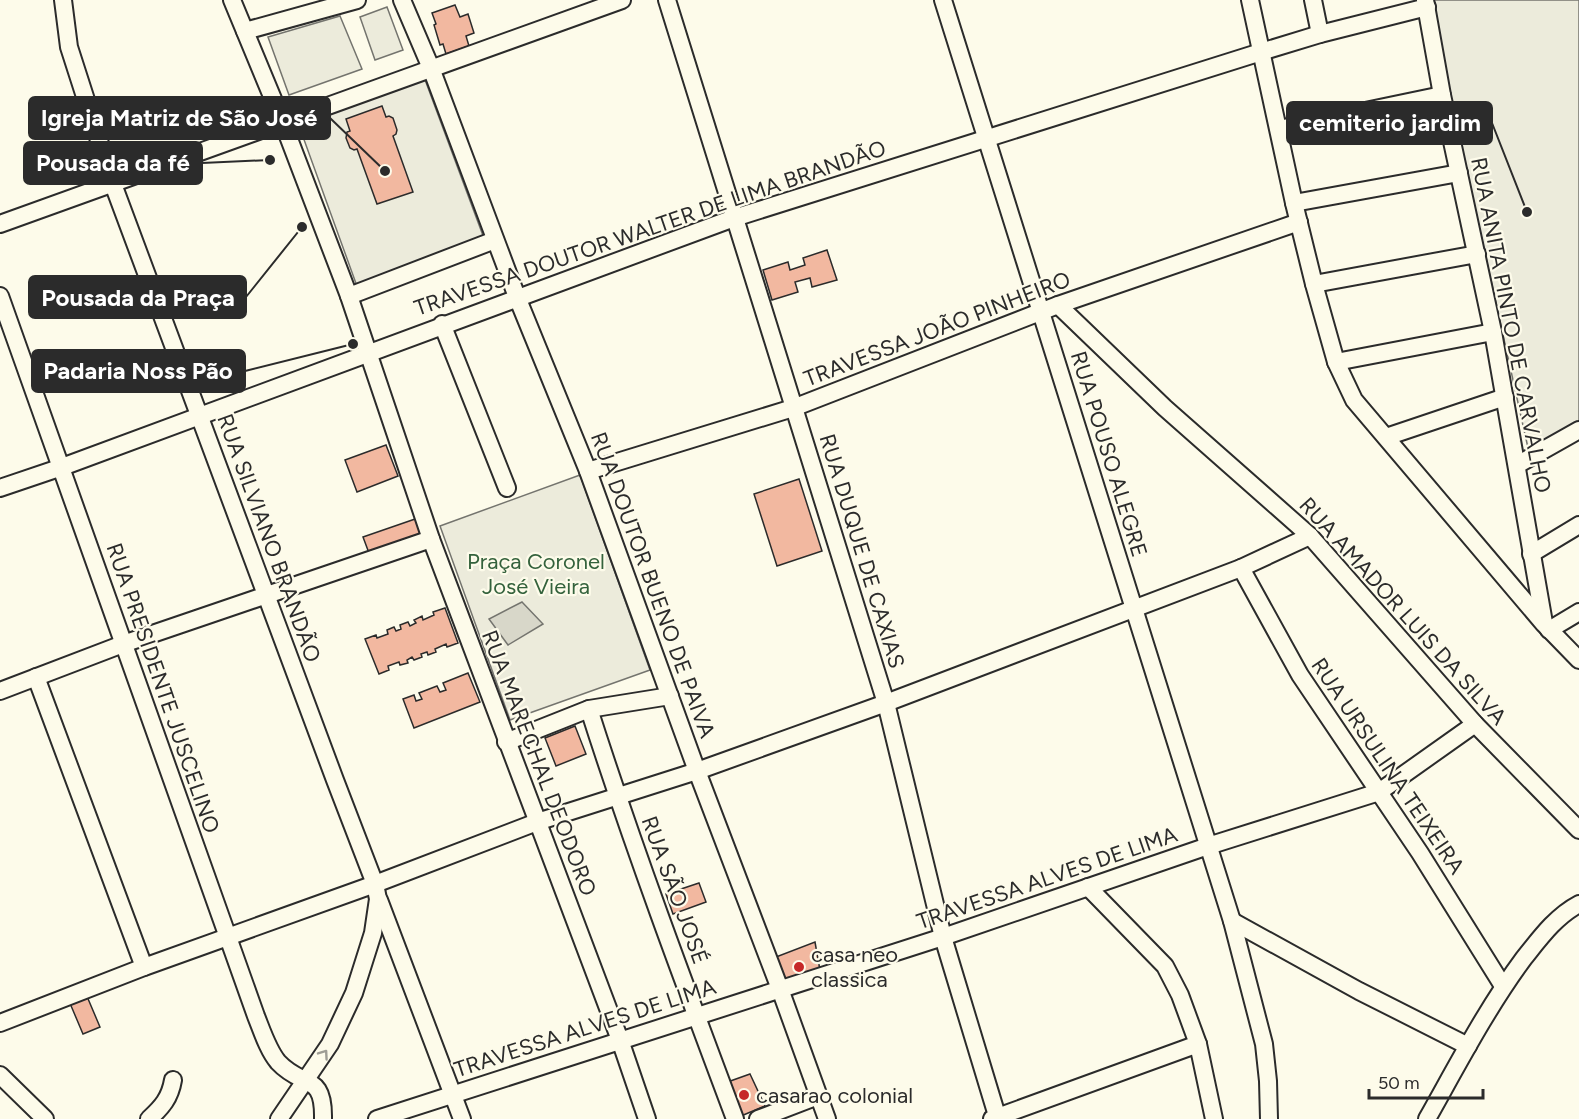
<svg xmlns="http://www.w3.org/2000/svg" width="1579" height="1119" viewBox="0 0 1579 1119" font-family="Figtree,sans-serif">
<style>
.green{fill:#ecebdb;stroke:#74746e;stroke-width:1.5}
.water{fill:#d8d7c9;stroke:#74746e;stroke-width:1.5}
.building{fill:#f2b8a0;stroke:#2b2b2b;stroke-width:1.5}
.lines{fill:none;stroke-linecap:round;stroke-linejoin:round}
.minor-casing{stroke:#2b2b2b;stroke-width:20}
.minor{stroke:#fdfbea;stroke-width:16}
.oneway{stroke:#9e9d94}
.poi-dot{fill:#c62828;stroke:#fdfbea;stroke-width:2}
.labels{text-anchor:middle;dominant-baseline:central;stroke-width:4.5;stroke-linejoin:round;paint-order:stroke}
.street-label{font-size:22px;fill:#2b2b2b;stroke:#fdfbea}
.park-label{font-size:22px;fill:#34623c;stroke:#fdfbea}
.poi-label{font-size:22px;fill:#2b2b2b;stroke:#fdfbea;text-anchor:start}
.leader{fill:none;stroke:#2b2b2b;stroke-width:2}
.callout-dot{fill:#2b2b2b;stroke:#fdfbea;stroke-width:2}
.callout{fill:#2b2b2b;stroke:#2b2b2b;stroke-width:2}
.callout-label{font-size:24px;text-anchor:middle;font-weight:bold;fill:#fff}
</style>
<rect width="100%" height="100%" fill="#fdfbea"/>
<g class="green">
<path d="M1429,0H1579V424L1530,457Z"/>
<path d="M387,7L403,50L375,60L360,17Z"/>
<path d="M340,16L362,69L289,95L268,37Z"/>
<path d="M424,77L485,241L358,289L298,123Z"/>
<path d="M580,475L650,670L510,720L440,526Z"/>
</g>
<path class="water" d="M522,602L543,624L508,645L489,619Z"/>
<g class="building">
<path d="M455,5L460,17L468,14L474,33L466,36L469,46L446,54L443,44L440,45L434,25L436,24L432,13Z"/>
<path d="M382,106L386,117L389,116L393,118L397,130L396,134L393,136L413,192L377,204L357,149L354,150L350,148L346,138L347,132L350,131L346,119Z"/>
<path d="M827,250L837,280L812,287L810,278L795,282L798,292L772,300L763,270L788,262L790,270L805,265L803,258Z"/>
<path d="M386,445L398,476L357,492L345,460Z"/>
<path d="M799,479L822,551L777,566L754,494Z"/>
<path d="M418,518L424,534L369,553L363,537Z"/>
<path d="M445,608L458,643L447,647L446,644L435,649L436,652L428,655L427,652L421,654L422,657L414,660L412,657L407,660L408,663L400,665L399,662L388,666L389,670L379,674L365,639L376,635L377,638L388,634L387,630L394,627L396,631L401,629L400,625L408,622L410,626L416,623L414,620L422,616L423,620L434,615L433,612Z"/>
<path d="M468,673L480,702L414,728L403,699L414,695L416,701L422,699L419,693L437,686L440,692L446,690L443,683Z"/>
<path d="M575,726L586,754L556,766L545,738Z"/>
<path d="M699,883L706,902L673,914L666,894Z"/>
<path d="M815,942L821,976L780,989L776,957Z"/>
<path d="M86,994L100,1027L83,1034L69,1001Z"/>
<path d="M750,1074L765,1106L741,1116L722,1084Z"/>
</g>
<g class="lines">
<defs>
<g id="minor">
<path d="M63,0L69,47L113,184L335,780L375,884L378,899L373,933L354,993L330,1044L279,1119"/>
<path d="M232,0L283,123L349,296L431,539L620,1040L647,1119"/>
<path d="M402,0L431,68L517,297L588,471L697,771L780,989L827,1119"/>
<path d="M667,0L886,703L943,937L998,1119"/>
<path d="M943,0L1232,921L1264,1044L1268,1081L1269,1119"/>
<path d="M1250,0L1294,203L1314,284L1336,362L1354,400L1544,624L1579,660"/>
<path d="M1313,0L1320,34"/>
<path d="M1425,0L1442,95L1493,332L1544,623"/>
<path d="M245,31L357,0"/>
<path d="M1279,129L1442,95"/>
<path d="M1294,203L1459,173"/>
<path d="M0,224L622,0"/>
<path d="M1314,284L1477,254"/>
<path d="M0,296L256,1016C262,1031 268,1050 278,1062C303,1089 324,1072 323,1119"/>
<path d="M349,296L495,240"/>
<path d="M1058,305L1165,408L1310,536L1475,724L1579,830"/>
<path d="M442,324L507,488"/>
<path d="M1336,362L1493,332"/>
<path d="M1386,437L1505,397"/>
<path d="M1517,465L1579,430"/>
<path d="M588,471L793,408L1058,305L1299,222"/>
<path d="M0,488L62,467L734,218L1261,52L1320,34L1427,7"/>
<path d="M1531,554L1579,525"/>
<path d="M1241,568L1300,675L1420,853L1503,986"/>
<path d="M1549,630L1579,612"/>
<path d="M36,677L144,967"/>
<path d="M0,691L123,644L431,539"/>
<path d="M589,709C633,847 684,983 735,1119"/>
<path d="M506,742L589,709L670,696"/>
<path d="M1088,887L1165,966L1180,995L1198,1044L1214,1119"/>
<path d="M379,900L462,1119"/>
<path d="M1232,921L1359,991L1468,1046"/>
<path d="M0,1023L144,967L375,884L537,822L697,771L886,703L1241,568L1310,536"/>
<path d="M0,1075L45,1119"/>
<path d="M149,1119C162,1107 170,1098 173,1080"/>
<path d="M377,1119L943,937L1208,846L1379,792L1475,724"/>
<path d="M758,1119L818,1096"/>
<path d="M992,1119L1198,1044"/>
<path d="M1427,1119C1458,1064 1487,1008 1524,958C1540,938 1556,916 1579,904"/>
</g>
</defs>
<use href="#minor" class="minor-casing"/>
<use href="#minor" class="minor"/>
</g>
<defs><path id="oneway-chevron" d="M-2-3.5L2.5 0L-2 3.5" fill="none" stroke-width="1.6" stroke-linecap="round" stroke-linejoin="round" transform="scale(1.5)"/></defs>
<use class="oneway" href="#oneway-chevron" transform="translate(324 1054) rotate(-55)"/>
<g class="poi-dot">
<circle cx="799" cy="967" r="6"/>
<circle cx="744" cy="1095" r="6"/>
</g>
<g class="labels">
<g class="street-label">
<text transform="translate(650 228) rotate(-19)">TRAVESSA DOUTOR WALTER DE LIMA BRANDÃO</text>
<text transform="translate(1511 325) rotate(79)">RUA ANITA PINTO DE CARVALHO</text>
<text transform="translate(937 329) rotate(-21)">TRAVESSA JOÃO PINHEIRO</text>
<text transform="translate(1109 454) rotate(73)">RUA POUSO ALEGRE</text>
<text transform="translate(269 538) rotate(70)">RUA SILVIANO BRANDÃO</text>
<text transform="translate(862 551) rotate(73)">RUA DUQUE DE CAXIAS</text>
<text transform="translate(653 585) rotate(70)">RUA DOUTOR BUENO DE PAIVA</text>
<text transform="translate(1403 611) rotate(48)">RUA AMADOR LUIS DA SILVA</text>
<text transform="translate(163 688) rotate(71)">RUA PRESIDENTE JUSCELINO</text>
<text transform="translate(539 763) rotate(69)">RUA MARECHAL DEODORO</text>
<text transform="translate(1388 766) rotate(56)">RUA URSULINA TEIXEIRA</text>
<text transform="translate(1047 878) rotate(-19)">TRAVESSA ALVES DE LIMA</text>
<text transform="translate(675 890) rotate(70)">RUA SÃO JOSÉ</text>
<text transform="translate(585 1028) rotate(-18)">TRAVESSA ALVES DE LIMA</text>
</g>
<g class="park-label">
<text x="536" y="561">Praça Coronel<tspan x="536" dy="25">José Vieira</tspan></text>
</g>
<g class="poi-label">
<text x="811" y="954">casa neo<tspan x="811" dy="25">classica</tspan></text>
<text x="756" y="1095">casarao colonial</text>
</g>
</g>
<path class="leader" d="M385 171L330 118M1527 212L1492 123M270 160L202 163M302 227L246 297M353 344L245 371"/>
<g class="callout-dot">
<circle cx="385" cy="171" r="6"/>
<circle cx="1527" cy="212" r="6"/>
<circle cx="270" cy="160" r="6"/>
<circle cx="302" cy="227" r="6"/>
<circle cx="353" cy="344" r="6"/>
</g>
<g class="callout">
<rect x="29" y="97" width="301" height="42" rx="6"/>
<rect x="1287" y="102" width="205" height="42" rx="6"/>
<rect x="24" y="142" width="178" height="42" rx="6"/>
<rect x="29" y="276" width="217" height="42" rx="6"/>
<rect x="32" y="350" width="213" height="42" rx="6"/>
</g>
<g class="callout-label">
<text x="179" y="126">Igreja Matriz de São José</text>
<text x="1390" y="131">cemiterio jardim</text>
<text x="113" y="171">Pousada da fé</text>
<text x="138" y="306">Pousada da Praça</text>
<text x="138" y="379">Padaria Noss Pão</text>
</g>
<path d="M1369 1089v9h114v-9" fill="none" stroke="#2b2b2b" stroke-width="3"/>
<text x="1378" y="1089" font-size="18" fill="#2b2b2b" stroke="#fdfbea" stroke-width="4.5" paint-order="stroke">50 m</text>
</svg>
